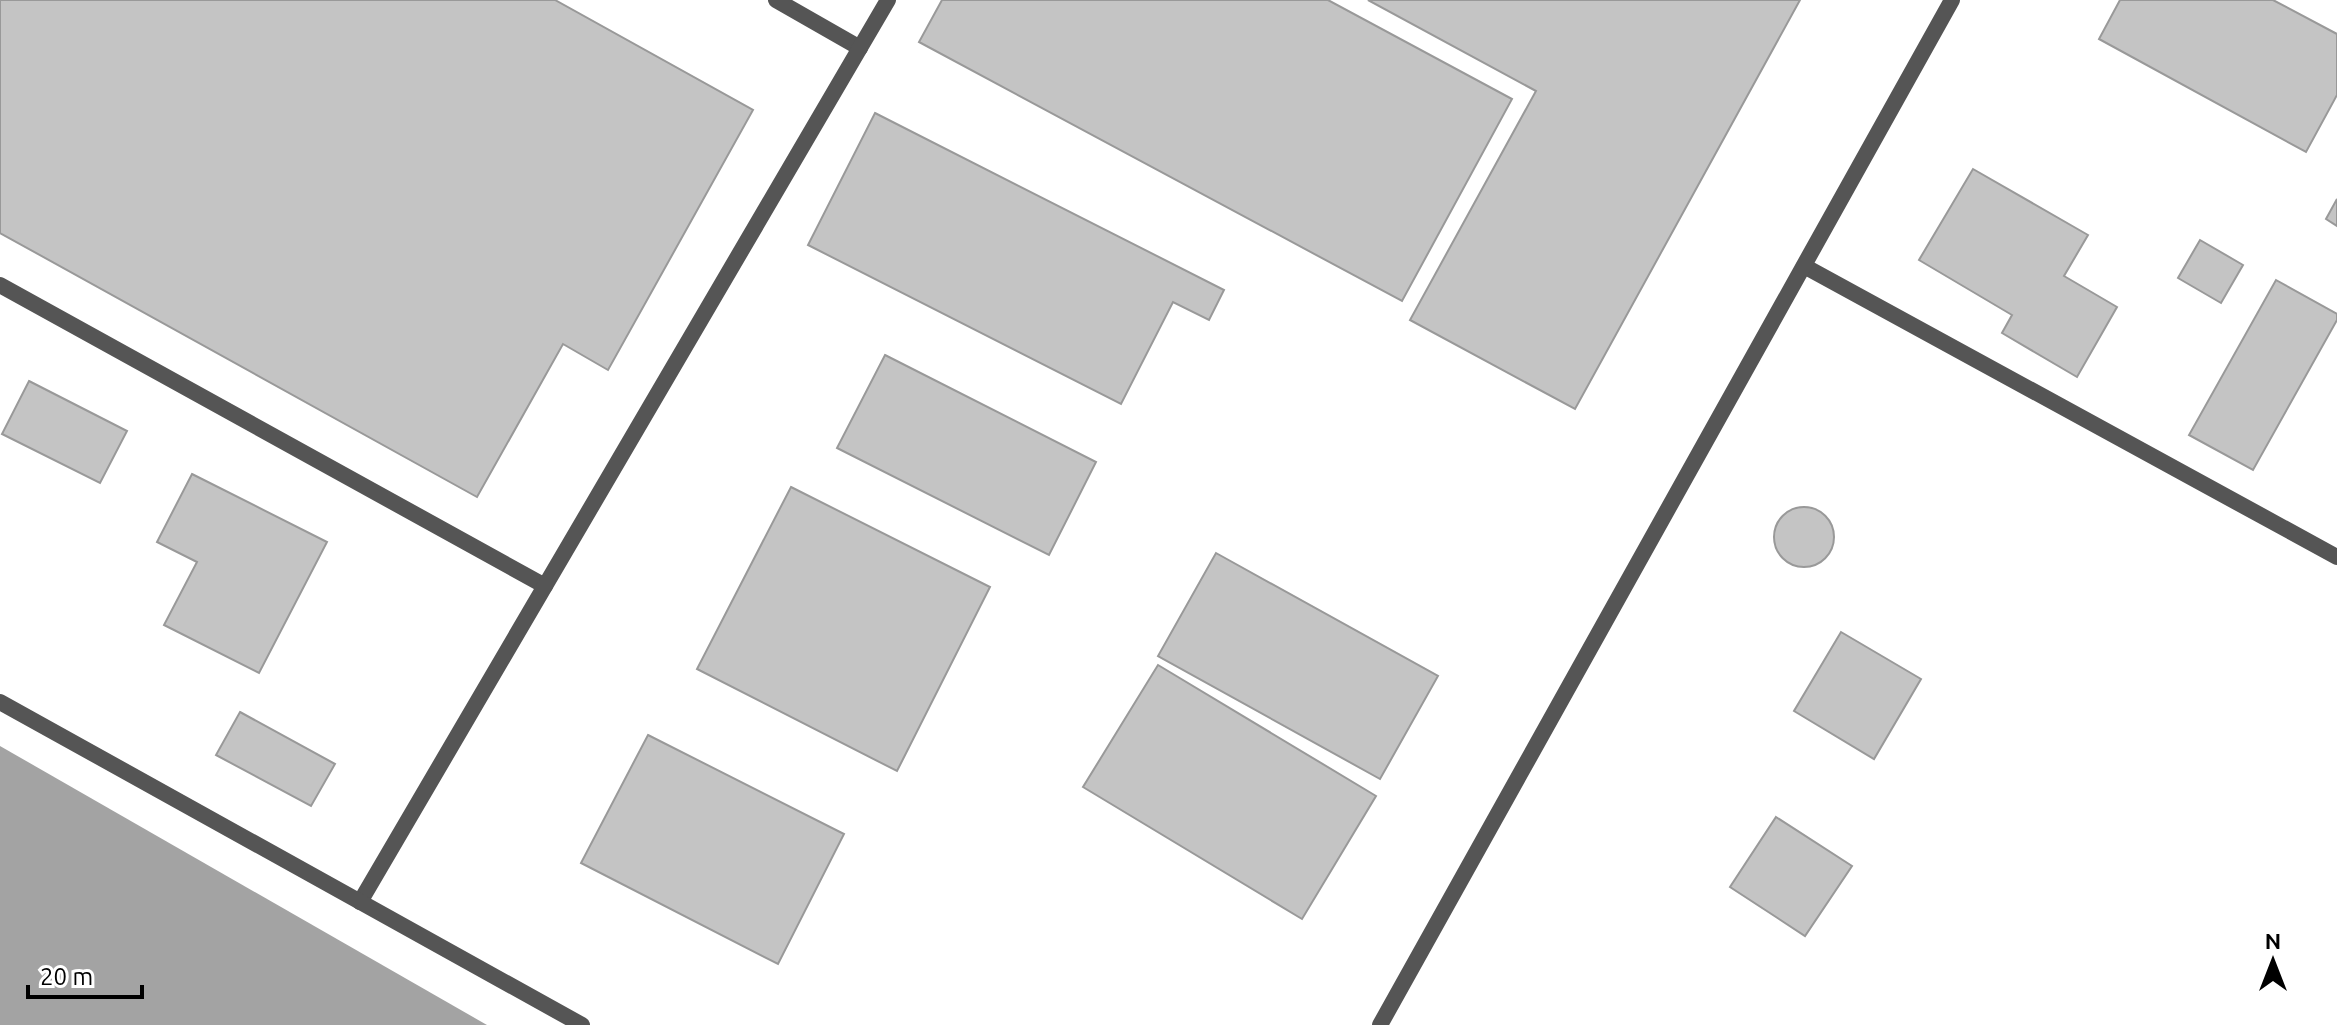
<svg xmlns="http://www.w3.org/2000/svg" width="2337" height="1025" viewBox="0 0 2337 1025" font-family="Ubuntu,sans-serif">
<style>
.water{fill:#a3a3a3}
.building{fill:#c4c4c4;stroke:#999;stroke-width:2}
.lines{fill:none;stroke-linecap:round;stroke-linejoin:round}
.service{stroke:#555;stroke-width:16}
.minor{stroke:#555;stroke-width:16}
.tertiary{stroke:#555;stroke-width:16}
</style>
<rect width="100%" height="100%" fill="#fff"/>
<path class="water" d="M0,746L487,1025H0Z"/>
<g class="building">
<path d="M0,0H555L753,110L608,370L563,344L477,497L0,233Z"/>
<path d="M942,0H1328L1512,99L1402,301L919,42Z"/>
<path d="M1368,0H1800L1575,409L1410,320L1536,91Z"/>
<path d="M2120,0H2273L2337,34V95L2306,152L2099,39Z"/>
<path d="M875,113L1224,290L1209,320L1173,302L1121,404L808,245Z"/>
<path d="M1973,169L2088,235L2064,276L2117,307L2077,377L2002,333L2012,315L1919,260Z"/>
<path d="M2337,199V226L2326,219Z"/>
<path d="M2200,240L2243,265L2221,303L2178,278Z"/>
<path d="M2276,280L2337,314V320L2253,470L2189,435Z"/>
<path d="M885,355L1096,462L1049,555L837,448Z"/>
<path d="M29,381L127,431L100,483L2,434Z"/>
<path d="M192,474L327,542L259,673L164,625L197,562L157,542Z"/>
<path d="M791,487L990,587L897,771L697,669Z"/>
<circle cx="1804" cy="537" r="30"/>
<path d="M1216,553L1438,676L1380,779L1158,656Z"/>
<path d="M1841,632L1921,679L1874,759L1794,711Z"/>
<path d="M1158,665L1376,796L1302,919L1083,787Z"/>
<path d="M240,712L335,764L311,806L216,755Z"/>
<path d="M648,735L844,834L778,964L581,863Z"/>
<path d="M1776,817L1852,866L1805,936L1730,887Z"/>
</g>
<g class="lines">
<g class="service">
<path d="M776,0L860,48"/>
<path d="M0,285L545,586"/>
<path d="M360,902L888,0"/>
</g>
<path class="minor" d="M0,702L582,1025"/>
<g class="tertiary">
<path d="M1804,266L2337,557"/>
<path d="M1380,1025L1952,0"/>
</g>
</g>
<g transform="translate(2273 961)" stroke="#ffffff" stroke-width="6" paint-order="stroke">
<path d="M0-6L14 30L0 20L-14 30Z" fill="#000000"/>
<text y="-12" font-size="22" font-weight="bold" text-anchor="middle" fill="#000000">N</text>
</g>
<path d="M28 985v12h114v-12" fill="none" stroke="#000000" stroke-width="4"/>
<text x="40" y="985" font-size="24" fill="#000000" stroke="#ffffff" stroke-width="6" paint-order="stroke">20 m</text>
</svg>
